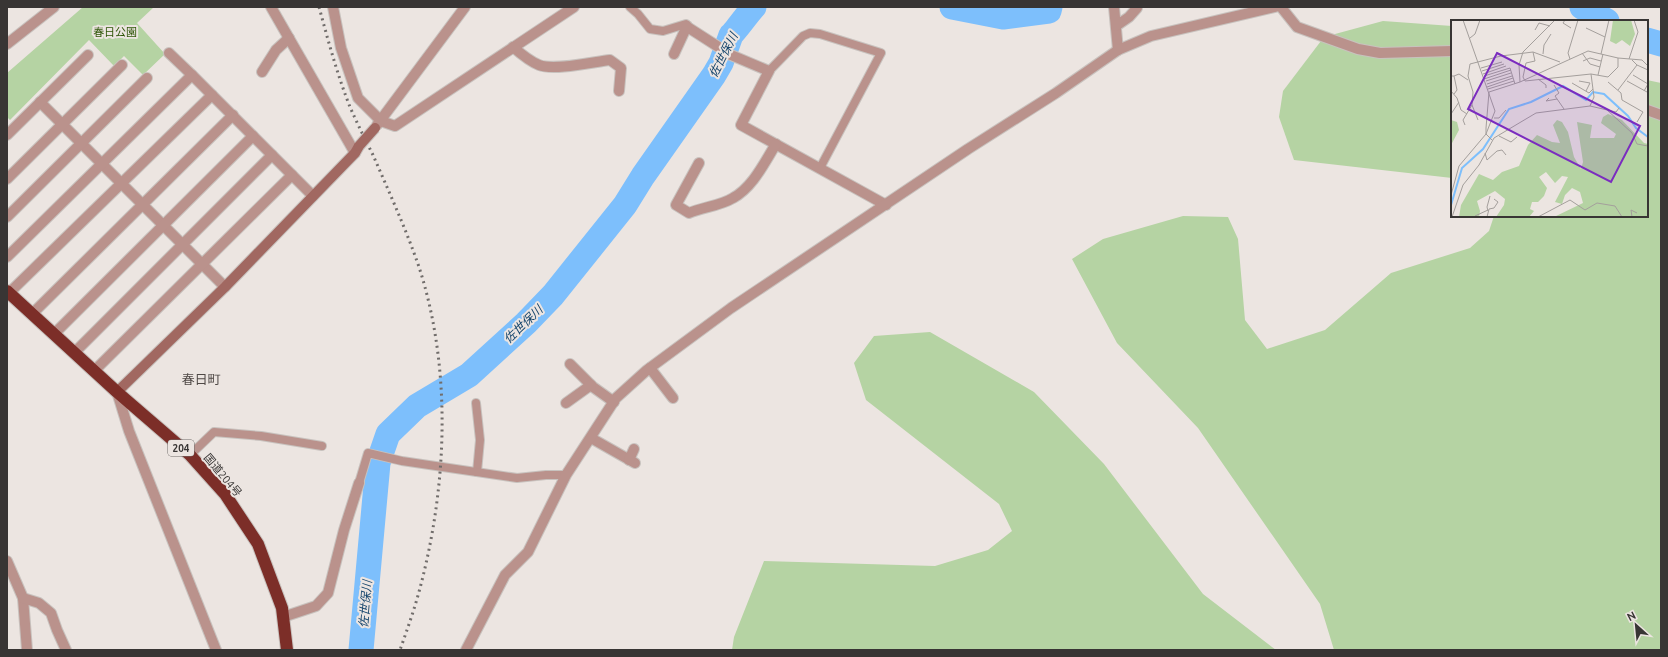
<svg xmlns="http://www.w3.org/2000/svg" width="1668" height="657" viewBox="0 0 1668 657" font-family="Ubuntu,'Noto Sans JP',sans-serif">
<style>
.green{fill:#b5d3a3}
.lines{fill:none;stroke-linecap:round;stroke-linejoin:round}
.river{stroke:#7dbffc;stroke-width:25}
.lane-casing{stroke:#c8c2be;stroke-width:10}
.street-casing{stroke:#c8c2be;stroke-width:12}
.secondary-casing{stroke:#c8c2be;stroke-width:12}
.highway-casing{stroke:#c8c2be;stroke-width:14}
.lane{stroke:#ba928c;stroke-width:8}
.street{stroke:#ba928c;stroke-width:10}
.secondary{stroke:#a16861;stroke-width:10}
.highway{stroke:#7c2e28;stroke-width:12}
.rail{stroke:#716d6b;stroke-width:3;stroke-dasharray:2 4;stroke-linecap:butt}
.secondary-bridge-casing{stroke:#c8c2be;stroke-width:12;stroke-linecap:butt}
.secondary-bridge{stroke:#a16861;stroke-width:10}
.labels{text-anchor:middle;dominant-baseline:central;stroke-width:4;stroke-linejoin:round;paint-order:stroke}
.shield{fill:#ece5e1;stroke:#6e6a68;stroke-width:1}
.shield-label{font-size:10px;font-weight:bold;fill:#383534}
.park-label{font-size:11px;fill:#2d5506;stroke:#ece5e1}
.street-label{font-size:11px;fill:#383534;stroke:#ece5e1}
.water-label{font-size:12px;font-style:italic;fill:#15456c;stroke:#ece5e1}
.quarter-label{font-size:13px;fill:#4f4946;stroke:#ece5e1}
.inset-river{fill:none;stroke:#7dbffc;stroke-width:2}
.inset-road{fill:none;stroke:#a49f9c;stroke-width:1}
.view{fill:#7b2cbf;fill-opacity:0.15;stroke:#7b2cbf;stroke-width:2}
.inset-edge{fill:none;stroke:#383534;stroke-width:2}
</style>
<rect width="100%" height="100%" fill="#ece5e1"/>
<g class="green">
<path d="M83,7H154L137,23L165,54L143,75L124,56L114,66L89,40L10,120L7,117V73Z"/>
<path d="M1383,21L1452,26V178L1294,160L1279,117L1283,91L1324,37Z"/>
<path d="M1647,80L1661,83V650H1334L1320,604L1198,428L1117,343L1072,259L1103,239L1183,216L1228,217L1238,239L1245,320L1267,349L1325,330L1391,273L1470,248L1489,231L1494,216H1647Z"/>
<path d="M930,332L1034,392L1104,464L1203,594L1276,650H732L734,637L764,561L935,566L988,550L1012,531L999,504L866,400L854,363L874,336Z"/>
</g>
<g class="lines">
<g class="river">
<path d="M952,7L1003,17L1049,11L1050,7"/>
<path d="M1582,7L1607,21"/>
<path d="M1647,40L1661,44"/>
<path d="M361,650L378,463L388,434L417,406L469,375L526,323L553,295L625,205L643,176L714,75L721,63L731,35C734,33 749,12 754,7"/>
</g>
<defs>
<g id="lane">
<path d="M630,7L638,14L650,29L663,31L686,24L689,28"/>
<path d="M769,71L803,36L810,33L820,34L881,53L820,168"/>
<path d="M476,403L480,440L477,472"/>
<path d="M190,455L214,432L261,436L322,446"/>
<path d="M359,483L368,453L402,461L517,478L546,475H566"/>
</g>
<g id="street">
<path d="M271,7L355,153"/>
<path d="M333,7L341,48L358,98L381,121L395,126L574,7"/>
<path d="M1114,7L1118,50"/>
<path d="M1281,7L1297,27L1358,49L1380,53L1452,51"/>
<path d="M1116,26L1129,17L1137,8"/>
<path d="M689,28L731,55L769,71L741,125L886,205"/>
<path d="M7,44L54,7"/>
<path d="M513,47C521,54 529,61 539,65C554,71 593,62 610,60L621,68L619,91"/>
<path d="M169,53L192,75"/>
<path d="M674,54L687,26"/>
<path d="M262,72L276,50L289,38"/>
<path d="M40,102L225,287"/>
<path d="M1647,110L1661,115"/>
<path d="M377,125L465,7"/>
<path d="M7,135L88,55"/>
<path d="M699,163L676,205L689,213C703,207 720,206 733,198C753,187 764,163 776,144"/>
<path d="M7,179L122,65"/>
<path d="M7,217L147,78"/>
<path d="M7,257L192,75L313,196"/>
<path d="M9,293L212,95"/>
<path d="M32,314L233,115"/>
<path d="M54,334L253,136"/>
<path d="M74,353L272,155"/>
<path d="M570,364L593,387L614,402"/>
<path d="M650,368L673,398"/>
<path d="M94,371L292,175"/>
<path d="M117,392L129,431L216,650"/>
<path d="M566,403L591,385"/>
<path d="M591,438L635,463"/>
<path d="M629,460L634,449"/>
<path d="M7,561L23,598L27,650"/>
<path d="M23,598L39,603L51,613L57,630L66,650"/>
<path d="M283,617L316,606L328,593L344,530L359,483"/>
<path d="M466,650L505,575L528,552L566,475L616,398L647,370L731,308L968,149L1056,93L1118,50L1151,36L1275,7"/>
</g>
<path id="secondary" d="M117,392L225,287L355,153L359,146"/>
<path id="highway" d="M7,291L117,392L190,455L225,494L258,544L282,608L287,650"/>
</defs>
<use href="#lane" class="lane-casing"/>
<use href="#street" class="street-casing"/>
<use href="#secondary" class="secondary-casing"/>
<use href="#highway" class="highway-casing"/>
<use href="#lane" class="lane"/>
<use href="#street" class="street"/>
<use href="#secondary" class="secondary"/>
<use href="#highway" class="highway"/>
<path class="rail" d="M319,7C328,40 337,74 350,107C357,123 365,139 373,155C389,192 406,229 419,267C453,372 447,493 417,599C412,616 406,633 400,650"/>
<defs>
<path id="secondary-bridge" d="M359,146L375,128"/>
</defs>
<use href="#secondary-bridge" class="secondary-bridge-casing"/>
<use href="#secondary-bridge" class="secondary-bridge"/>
</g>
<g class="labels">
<rect class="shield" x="168" y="440" width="26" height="16" rx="3"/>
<g class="shield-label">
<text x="181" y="448">204</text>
</g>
<g class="park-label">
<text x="115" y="32">春日公園</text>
</g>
<g class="street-label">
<text transform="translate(223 475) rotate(50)">国道204号</text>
</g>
<g class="water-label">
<text transform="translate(723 55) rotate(-63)">佐世保川</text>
<text transform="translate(523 324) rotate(-44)">佐世保川</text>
<text transform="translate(365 604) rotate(-85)">佐世保川</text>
</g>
<g class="quarter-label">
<text x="201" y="379">春日町</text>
</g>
</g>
<g transform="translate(1451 20)">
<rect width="197" height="197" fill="#ece5e1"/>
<path d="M162,0H180L184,14L179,26L171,20L165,24L159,21ZM157,94L171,100L193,123L197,124V197H103L132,183L129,172L121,168L114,175L111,184L104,182L117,157L111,156L104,163L95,152L88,157L96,168L93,176L87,182H81L79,189L83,191L78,197H45L53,185L54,179L44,171L26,181L29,191L28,197H8L10,185L28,154L42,160L51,152L68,146L77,125L86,115L101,122L109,123L102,105L106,100L111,102L117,112L123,137L130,149L132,142L126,102L141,105L139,118H163L165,114L150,103L152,97ZM0,100L6,102L8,110L0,125Z" fill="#b5d3a3"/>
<path class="inset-river" d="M0,185L11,148L32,129L58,89L80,82L112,66L135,80L142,72L153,74L177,96L185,108L197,117"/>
<path class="inset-road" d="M114,0L112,3L120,8M135,8L154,17M84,10L88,3L99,6M19,18L24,14L29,0M82,32L84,41L75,43L72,57L74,61L140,54L143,77L139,86M131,33L139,44L149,47M92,34L93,25L100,14M150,34L158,0M119,39L117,33L127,0M178,39L187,12L183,0M132,41L139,38L150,41M186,45L197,50M30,48L51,42M31,51L53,44M32,54L55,46M140,54L157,57L167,47V38M147,55L152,34M182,55L197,64L193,71M0,56H3L6,70L3,74M3,56L8,54L17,60M33,56L59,48L64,64M33,59L60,50M87,59L95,65V68M35,61L60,53M128,61L139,63L135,71M176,61L196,72L197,71M69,62L68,45L72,32L104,0M157,62L170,73L171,80L192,92L186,102M121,63L138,73L142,69M36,64L61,56M103,65L108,73L104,76L113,89M36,67L62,58M37,69L63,61M167,70L186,45L181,40M0,71L6,78L10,90L16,94M98,78L95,81L106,79M155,89L181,113L186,124L197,126M0,94L8,82M43,98H48L55,90M27,100L21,85L22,72L17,56L19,44L50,36L82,32L109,42M14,105L12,100L21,85M48,116L60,122L66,117M41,120L35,114V108L38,72L69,62L137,31L167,38L191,40L197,46M34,133L36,140L46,131L51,130L55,135M0,175L8,146L35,114L44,91L12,0M37,191L36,187L39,176M24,196L37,190M1,197L12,165L28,145L43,118L85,93L139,86L165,92L168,88M36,197L38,189L43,188L47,182L43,179M87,197L119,180L134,190L146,183L164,186L171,197M181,197L180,190L186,193"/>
<path class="view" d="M46,33L189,106L160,162L17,89Z"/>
<rect width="197" height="197" class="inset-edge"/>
</g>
<rect width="1668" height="657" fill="none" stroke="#383534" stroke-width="16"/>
<g transform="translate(1636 625) rotate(333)" stroke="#ece5e1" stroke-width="3" paint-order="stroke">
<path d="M0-3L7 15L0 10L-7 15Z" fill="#383534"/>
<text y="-6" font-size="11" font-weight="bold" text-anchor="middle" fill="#383534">N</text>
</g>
</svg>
